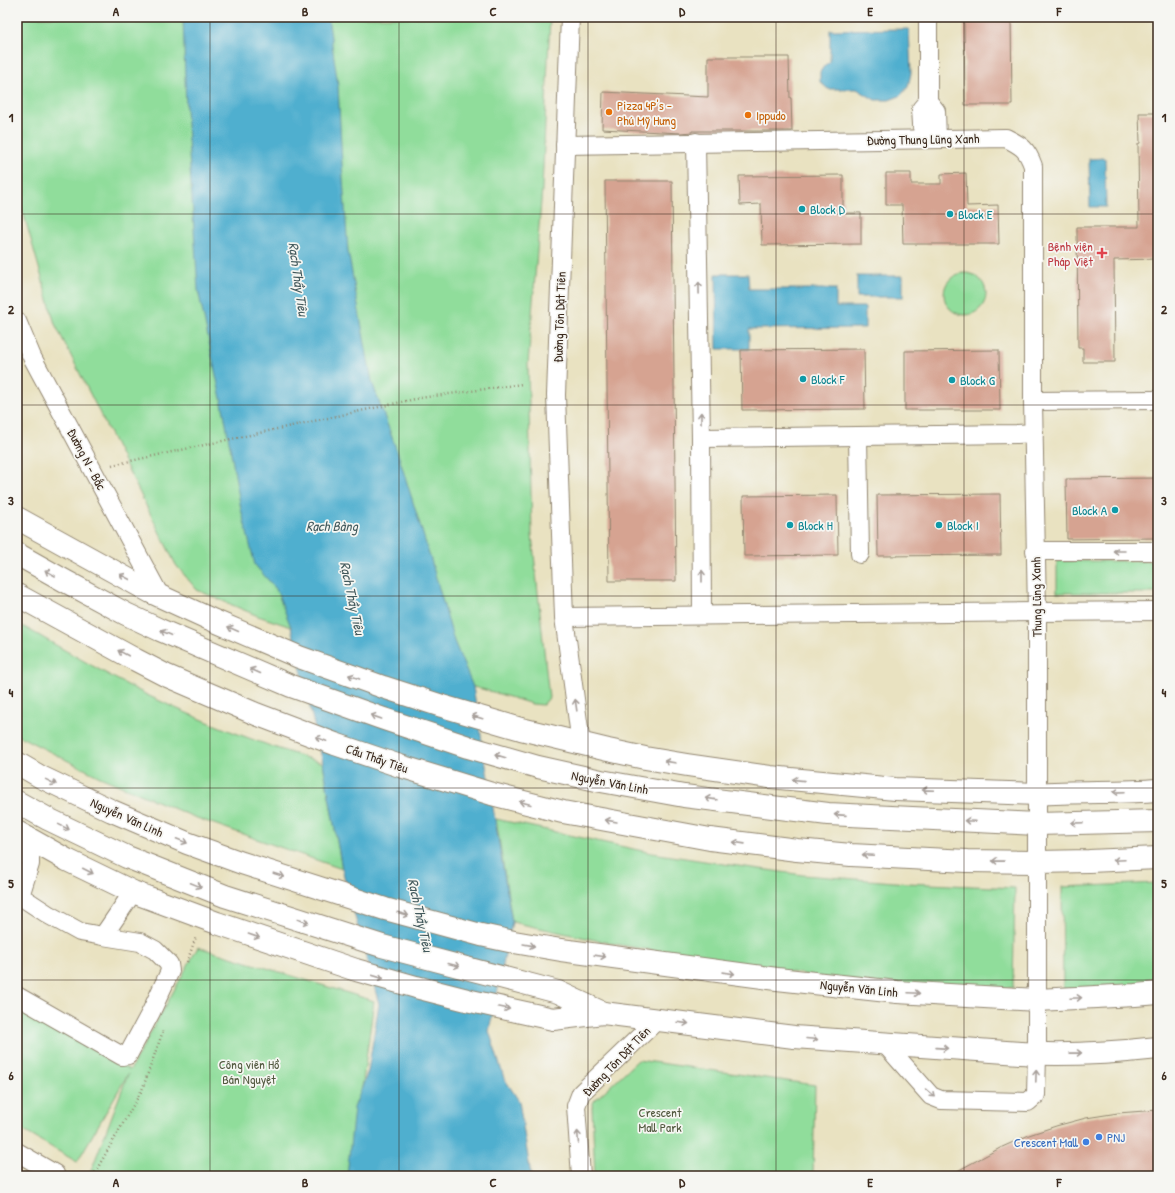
<svg xmlns="http://www.w3.org/2000/svg" width="1175" height="1193" viewBox="0 0 1175 1193" font-family="'Patrick Hand',sans-serif">
<style>
.green{fill:#90dd9b;stroke:#66845c}
.water{fill:#50afcf;stroke:#466c76}
.building{fill:#d6a391}
.lines{fill:none;stroke-linecap:round;stroke-linejoin:round}
.minor-casing{stroke:#928670;stroke-width:20}
.major-casing{stroke:#928670;stroke-width:24}
.highway-casing{stroke:#928670;stroke-width:24}
.path{stroke:#928670;stroke-width:2.5;stroke-dasharray:1 3;stroke-linecap:butt}
.minor{stroke:#fff;stroke-width:18}
.major{stroke:#fff;stroke-width:22}
.highway{stroke:#fff;stroke-width:22}
.oneway{stroke:#a79f9a}
.grid{fill:none;stroke:#3b2a1e;stroke-width:1;stroke-opacity:0.55}
.food-dot{fill:#e8710a;stroke:#f6f6f2;stroke-width:1.5}
.culture-dot{fill:#0f9aa8;stroke:#f6f6f2;stroke-width:1.5}
.health-dot{fill:#e0444e;stroke:#f6f6f2;stroke-width:1.5}
.shop-dot{fill:#3f7fe0;stroke:#f6f6f2;stroke-width:1.5}
.labels{text-anchor:middle;dominant-baseline:central;stroke-width:3.5;stroke-linejoin:round;paint-order:stroke}
.food-label{font-size:13px;fill:#c56008;stroke:#f6f6f2;text-anchor:start}
.street-label{font-size:13px;fill:#3b2a1e;stroke:#f6f6f2}
.culture-label{font-size:13px;fill:#0d838f;stroke:#f6f6f2;text-anchor:start}
.health-label{font-size:13px;fill:#be3a42;stroke:#f6f6f2;text-anchor:end}
.park-label{font-size:13px;fill:#50573d;stroke:#f6f6f2}
.shop-label{font-size:13px;fill:#366cbe;stroke:#f6f6f2;text-anchor:start}
.water-label{font-size:14px;font-style:italic;fill:#42595c;stroke:#f6f6f2}
.neatline{fill:none;stroke:#3b2a1e;stroke-width:1.5}
.grid-label{font-size:13px;text-anchor:middle;font-weight:bold;fill:#3b2a1e}
</style>
<rect width="100%" height="100%" fill="#f6f6f2"/>
<filter id="ink" filterUnits="userSpaceOnUse"><feTurbulence type="fractalNoise" baseFrequency=".025" numOctaves="2"/><feDisplacementMap in="SourceGraphic" scale="8" xChannelSelector="R" yChannelSelector="G"/><feConvolveMatrix kernelMatrix="1 2 1 2 8 2 1 2 1" color-interpolation-filters="sRGB"/></filter>
<filter id="wash" filterUnits="userSpaceOnUse"><feTurbulence type="fractalNoise" baseFrequency=".012" numOctaves="4" result="noise"/><feDisplacementMap in="SourceGraphic" scale="16" xChannelSelector="R" yChannelSelector="G"/><feGaussianBlur stdDeviation="0.9" result="paint"/><feColorMatrix in="noise" values="0 0 0 0 0 0 0 0 0 0 0 0 0 0 0 0 0 1.4 0 .05"/><feComposite in="paint" operator="in"/></filter>
<g filter="url(#wash)">
<rect width="100%" height="100%" fill="#e9e2c1"/>
<g class="green">
<path d="M17,17H217L291,627L258,616L197,590L176,565L55,324L18,194Z"/>
<path d="M298,17H550L542,189L528,364L532,535L549,698L543,705L532,704L493,692L436,677L399,532Z"/>
<circle cx="965" cy="294" r="21"/>
<rect x="1057" y="561" width="101" height="32"/>
<path d="M17,623C60,647 103,673 147,695C204,722 263,745 323,763L342,869L194,817L100,777L17,735Z"/>
<path d="M496,819L652,853L724,864L803,875L907,883L1015,888L1013,988L861,983L667,953L609,943L512,922Z"/>
<path d="M1158,883V986L1063,989L1062,887Z"/>
<path d="M198,947L374,1001L350,1176H89L128,1074L77,1162L17,1127V1005L130,1070Z"/>
<path d="M638,1060L815,1085L813,1176H595L592,1107L594,1101Z"/>
</g>
<g class="water">
<path d="M183,17H328L338,85L342,164L348,251L372,382L398,454L431,560L454,641L473,687L512,922L489,1031L504,1078L519,1101L531,1176H347L354,1108L368,1071L379,1004L342,869L323,763L291,627L276,589L255,565L241,509L224,413L198,290L186,109Z"/>
<path d="M909,29L911,73L908,87L900,96L889,100H875L857,89H828L820,82V72L825,65L830,62V30Z"/>
<path d="M1105,158L1106,207H1090L1089,159Z"/>
<path d="M748,274L749,289H836V307H865V328L749,329V349H717L716,274Z"/>
<rect x="857" y="276" width="46" height="21"/>
</g>
<g id="blocks">
<g class="building">
<path d="M964,17H1011L1012,105H965Z"/>
<path d="M708,57H789L790,98H791L792,131H692V132L681,133L602,129L603,92L708,97Z"/>
<path d="M1139,113H1158V259L1114,260L1115,362H1083V348H1078L1077,227H1139L1138,144L1140,143Z"/>
<path d="M886,173H911V184H941V174L966,173L967,206L998,205L999,244H903L902,205H886Z"/>
<path d="M843,175V213H861V244L762,245L761,204L740,205L739,176Z"/>
<path d="M605,181H672L676,581H609Z"/>
<path d="M864,349L865,409L742,410L741,350Z"/>
<path d="M999,350L1000,410H905V351Z"/>
<path d="M1158,478V538L1067,539L1066,479Z"/>
<path d="M1000,494L1001,555L878,556L877,495Z"/>
<path d="M837,495L838,555L744,556L743,496Z"/>
<path d="M1158,1110V1176H948L1000,1148L1029,1135L1056,1126L1086,1118L1118,1113Z"/>
</g>
</g>
</g>
<g filter="url(#ink)">
<use href="#blocks" fill-opacity="0" stroke="#928670" stroke-width="1"/>
<g class="lines">
<defs>
<g id="minor">
<path d="M570,17L556,395L564,617L581,744"/>
<path d="M928,17V101"/>
<path d="M923,139L921,109L928,101L936,111L937,139"/>
<path d="M696,142L701,438L702,615"/>
<path d="M565,145L1006,138C1022,146 1027,149 1033,166V401L1037,612V1054L1036,1095L1028,1102L941,1100L931,1096L885,1044"/>
<path d="M17,321L32,357L160,596"/>
<path d="M1033,401L1158,400"/>
<path d="M858,436L860,554"/>
<path d="M701,438L1017,434L1034,433"/>
<path d="M1035,551H1158"/>
<path d="M564,617L1037,612L1158,611"/>
<path d="M30,840V864L20,896L49,915L80,932L103,936L133,892"/>
<path d="M17,996L122,1056L128,1055L151,1012L170,971L169,964L155,950L140,942L103,936"/>
<path d="M17,1152L55,1174V1176"/>
<path d="M581,1176L576,1106L581,1093L657,1020"/>
</g>
<g id="major">
<path d="M17,518L151,592L210,619L299,657L383,687L442,706L521,729L608,750L645,758L687,765L770,777L895,789L1037,794C1077,791 1118,793 1158,790"/>
<path d="M17,832L67,860L133,892L217,923L356,970L416,987L471,1001L553,1019L603,1013"/>
</g>
<g id="highway">
<path d="M17,554L65,581L126,614L160,630L291,686L381,718L468,747L538,767L601,781L684,796L828,814L1037,824L1158,821"/>
<path d="M17,595L136,660L165,675L256,714L335,744L400,766L492,794L563,812L710,839L797,850L851,855L967,861L1037,862L1089,861L1158,858"/>
<path d="M17,763L41,777L112,811L187,843L242,863L385,909L481,935L514,942L561,950L777,979L897,992L1037,1000L1135,995L1158,993"/>
<path d="M17,802L48,819L127,857L225,896L382,946L558,992L603,1013L794,1037L1020,1053C1066,1056 1112,1053 1158,1048"/>
</g>
</defs>
<use href="#minor" class="minor-casing"/>
<use href="#major" class="major-casing"/>
<use href="#highway" class="highway-casing"/>
<g class="path">
<path d="M112,465L420,398L522,384"/>
<path d="M187,962L196,937"/>
<path d="M93,1176L142,1090L163,1031"/>
</g>
<use href="#minor" class="minor"/>
<use href="#major" class="major"/>
<use href="#highway" class="highway"/>
</g>
<defs><path id="oneway-shaft" d="M-6 0H5M1.5-3L5.5 0L1.5 3" fill="none" stroke-width="1.6" stroke-linecap="round" stroke-linejoin="round"/></defs>
<g class="oneway">
<use href="#oneway-shaft" transform="translate(699 288) rotate(-91)"/>
<use href="#oneway-shaft" transform="translate(701 418) rotate(-91)"/>
<use href="#oneway-shaft" transform="translate(1119 551) rotate(180)"/>
<use href="#oneway-shaft" transform="translate(50 573) rotate(-150)"/>
<use href="#oneway-shaft" transform="translate(702 576) rotate(-90)"/>
<use href="#oneway-shaft" transform="translate(125 577) rotate(-152)"/>
<use href="#oneway-shaft" transform="translate(233 629) rotate(-156)"/>
<use href="#oneway-shaft" transform="translate(166 633) rotate(-157)"/>
<use href="#oneway-shaft" transform="translate(123 653) rotate(-152)"/>
<use href="#oneway-shaft" transform="translate(255 671) rotate(-156)"/>
<use href="#oneway-shaft" transform="translate(354 677) rotate(-160)"/>
<use href="#oneway-shaft" transform="translate(576 705) rotate(-98)"/>
<use href="#oneway-shaft" transform="translate(376 717) rotate(-161)"/>
<use href="#oneway-shaft" transform="translate(477 717) rotate(-164)"/>
<use href="#oneway-shaft" transform="translate(321 739) rotate(-159)"/>
<use href="#oneway-shaft" transform="translate(500 756) rotate(-164)"/>
<use href="#oneway-shaft" transform="translate(670 762) rotate(-170)"/>
<use href="#oneway-shaft" transform="translate(798 780) rotate(-174)"/>
<use href="#oneway-shaft" transform="translate(51 782) rotate(26)"/>
<use href="#oneway-shaft" transform="translate(928 790) rotate(-178)"/>
<use href="#oneway-shaft" transform="translate(1119 792) rotate(178)"/>
<use href="#oneway-shaft" transform="translate(711 799) rotate(-172)"/>
<use href="#oneway-shaft" transform="translate(525 803) rotate(-166)"/>
<use href="#oneway-shaft" transform="translate(840 815) rotate(-176)"/>
<use href="#oneway-shaft" transform="translate(611 821) rotate(-170)"/>
<use href="#oneway-shaft" transform="translate(970 821) rotate(-177)"/>
<use href="#oneway-shaft" transform="translate(1077 823) rotate(178)"/>
<use href="#oneway-shaft" transform="translate(64 827) rotate(26)"/>
<use href="#oneway-shaft" transform="translate(182 841) rotate(22)"/>
<use href="#oneway-shaft" transform="translate(739 843) rotate(-172)"/>
<use href="#oneway-shaft" transform="translate(868 855) rotate(-177)"/>
<use href="#oneway-shaft" transform="translate(1119 860) rotate(177)"/>
<use href="#oneway-shaft" transform="translate(998 861) rotate(-179)"/>
<use href="#oneway-shaft" transform="translate(88 871) rotate(27)"/>
<use href="#oneway-shaft" transform="translate(279 875) rotate(18)"/>
<use href="#oneway-shaft" transform="translate(196 885) rotate(22)"/>
<use href="#oneway-shaft" transform="translate(403 914) rotate(16)"/>
<use href="#oneway-shaft" transform="translate(303 921) rotate(17)"/>
<use href="#oneway-shaft" transform="translate(254 936) rotate(19)"/>
<use href="#oneway-shaft" transform="translate(529 945) rotate(10)"/>
<use href="#oneway-shaft" transform="translate(600 956) rotate(8)"/>
<use href="#oneway-shaft" transform="translate(454 965) rotate(15)"/>
<use href="#oneway-shaft" transform="translate(729 973) rotate(8)"/>
<use href="#oneway-shaft" transform="translate(378 977) rotate(16)"/>
<use href="#oneway-shaft" transform="translate(914 993) rotate(3)"/>
<use href="#oneway-shaft" transform="translate(1076 998) rotate(-3)"/>
<use href="#oneway-shaft" transform="translate(504 1008) rotate(12)"/>
<use href="#oneway-shaft" transform="translate(683 1023) rotate(7)"/>
<use href="#oneway-shaft" transform="translate(812 1039) rotate(5)"/>
<use href="#oneway-shaft" transform="translate(942 1048) rotate(4)"/>
<use href="#oneway-shaft" transform="translate(1076 1053) rotate(-1)"/>
<use href="#oneway-shaft" transform="translate(1036 1076) rotate(-88)"/>
<use href="#oneway-shaft" transform="translate(930 1093) rotate(41)"/>
<use href="#oneway-shaft" transform="translate(578 1137) rotate(-94)"/>
</g>
</g>
<path class="grid" d="M210,17V1176M399,17V1176M588,17V1176M776,17V1176M964,17V1176M17,214H1158M17,405H1158M17,596H1158M17,788H1158M17,980H1158"/>
<g class="food-dot">
<circle cx="609" cy="112" r="4"/>
<circle cx="748" cy="115" r="4"/>
</g>
<g class="culture-dot">
<circle cx="802" cy="209" r="4"/>
<circle cx="950" cy="214" r="4"/>
<circle cx="803" cy="379" r="4"/>
<circle cx="952" cy="380" r="4"/>
<circle cx="1115" cy="510" r="4"/>
<circle cx="790" cy="525" r="4"/>
<circle cx="939" cy="525" r="4"/>
</g>
<path class="health-dot" d="M1100 247h4v4h4v4h-4v4h-4v-4h-4v-4h4z"/>
<g class="shop-dot">
<circle cx="1099" cy="1137" r="4"/>
<circle cx="1086" cy="1142" r="4"/>
</g>
<g class="labels">
<g class="food-label">
<text x="617" y="105">Pizza 4P's -<tspan x="617" dy="15">Phú Mỹ Hưng</tspan></text>
<text x="756" y="115">Ippudo</text>
</g>
<g class="street-label">
<text transform="translate(923 139) rotate(-1)">Đường Thung Lũng Xanh</text>
<text transform="translate(559 317) rotate(-88)">Đường Tôn Dật Tiên</text>
<text transform="translate(87 459) rotate(62)">Đường N - Bắc</text>
<text transform="translate(1036 597) rotate(-91)">Thung Lũng Xanh</text>
<text transform="translate(377 758) rotate(19)">Cầu Thầy Tiêu</text>
<text transform="translate(610 782) rotate(11)">Nguyễn Văn Linh</text>
<text transform="translate(127 817) rotate(24)">Nguyễn Văn Linh</text>
<text transform="translate(859 988) rotate(6)">Nguyễn Văn Linh</text>
<text transform="translate(616 1061) rotate(-46)">Đường Tôn Dật Tiên</text>
</g>
<g class="culture-label">
<text x="810" y="209">Block D</text>
<text x="958" y="214">Block E</text>
<text x="811" y="379">Block F</text>
<text x="960" y="380">Block G</text>
<text x="1107" y="510" text-anchor="end">Block A</text>
<text x="798" y="525">Block H</text>
<text x="947" y="525">Block I</text>
</g>
<g class="health-label">
<text x="1093" y="246">Bệnh viện<tspan x="1093" dy="15">Pháp Việt</tspan></text>
</g>
<g class="park-label">
<text x="249" y="1064">Công viên Hồ<tspan x="249" dy="15">Bán Nguyệt</tspan></text>
<text x="660" y="1112">Crescent<tspan x="660" dy="15">Mall Park</tspan></text>
</g>
<g class="shop-label">
<text x="1107" y="1137">PNJ</text>
<text x="1078" y="1142" text-anchor="end">Crescent Mall</text>
</g>
<g class="water-label">
<text transform="translate(299 279) rotate(82)">Rạch Thầy Tiêu</text>
<text x="332" y="525">Rạch Bàng</text>
<text transform="translate(353 598) rotate(78)">Rạch Thầy Tiêu</text>
<text transform="translate(421 915) rotate(78)">Rạch Thầy Tiêu</text>
</g>
</g>
<rect width="1175" height="1193" fill="none" stroke="#f6f6f2" stroke-width="44"/>
<rect x="22" y="22" width="1131" height="1149" class="neatline"/>
<g class="grid-label">
<text x="116" y="16">A</text>
<text x="305" y="16">B</text>
<text x="493" y="16">C</text>
<text x="682" y="16">D</text>
<text x="870" y="16">E</text>
<text x="1059" y="16">F</text>
<text x="11" y="122">1</text>
<text x="1164" y="122">1</text>
<text x="11" y="314">2</text>
<text x="1164" y="314">2</text>
<text x="11" y="505">3</text>
<text x="1164" y="505">3</text>
<text x="11" y="697">4</text>
<text x="1164" y="697">4</text>
<text x="11" y="888">5</text>
<text x="1164" y="888">5</text>
<text x="11" y="1080">6</text>
<text x="1164" y="1080">6</text>
<text x="116" y="1187">A</text>
<text x="305" y="1187">B</text>
<text x="493" y="1187">C</text>
<text x="682" y="1187">D</text>
<text x="870" y="1187">E</text>
<text x="1059" y="1187">F</text>
</g>
</svg>
